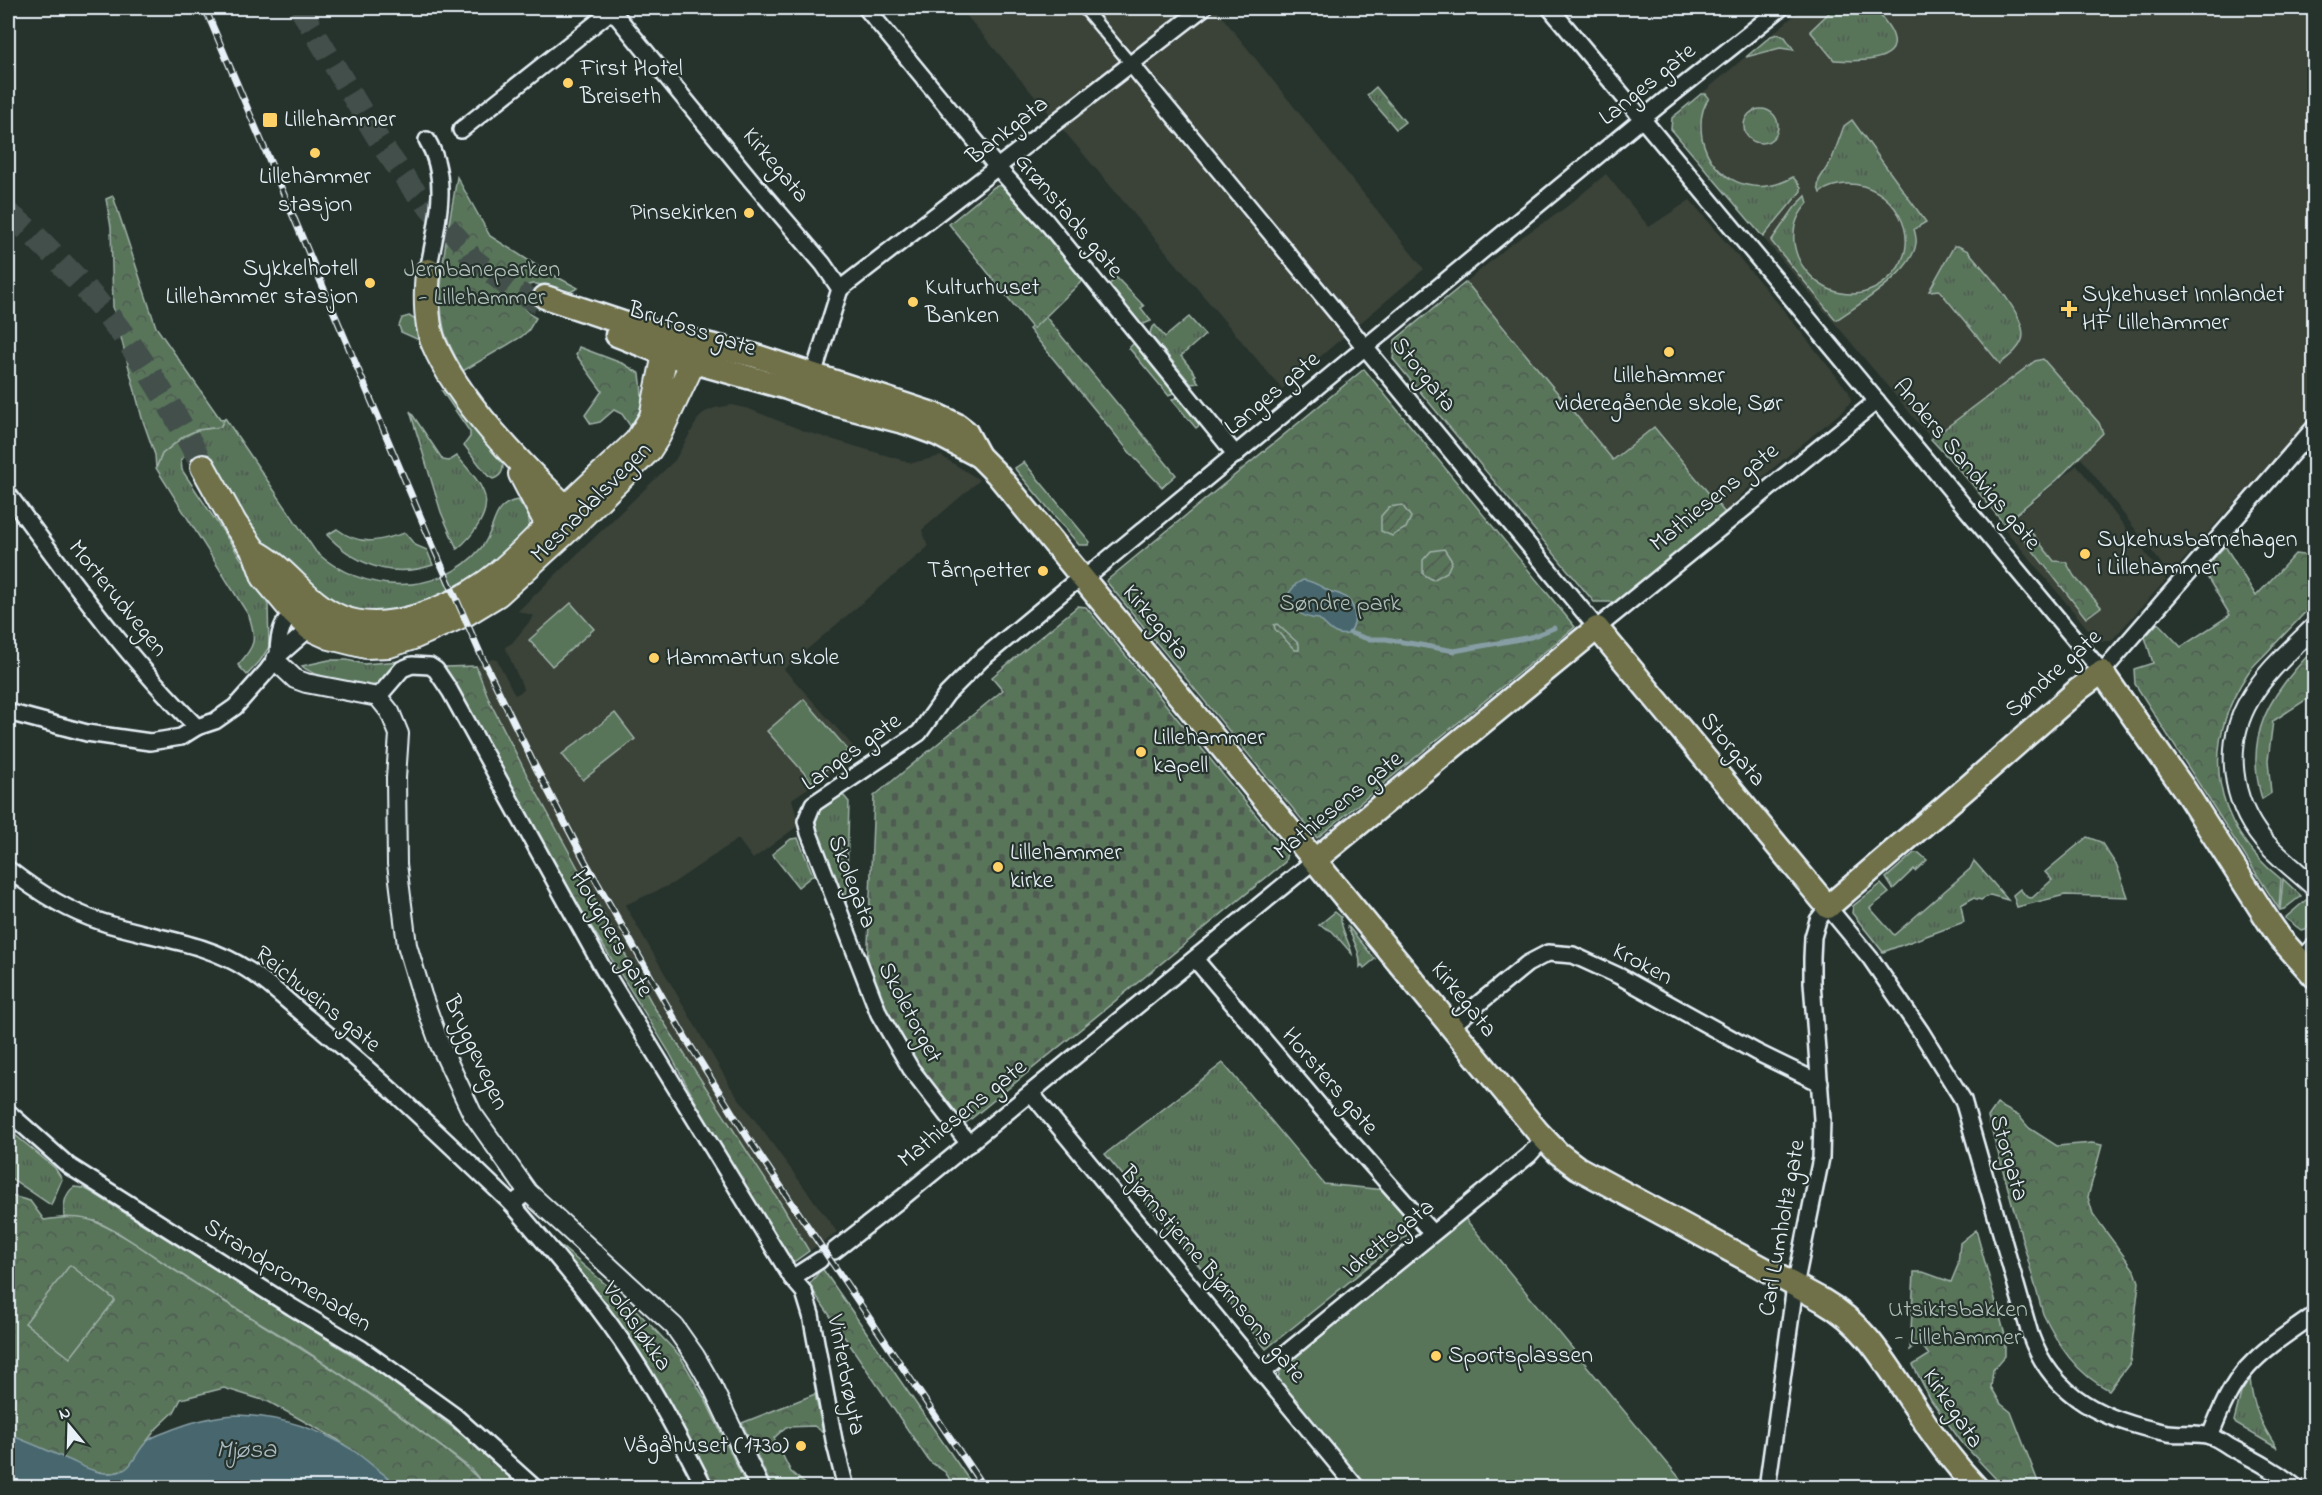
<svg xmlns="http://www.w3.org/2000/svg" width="2322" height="1495" viewBox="0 0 2322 1495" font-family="'Indie Flower',sans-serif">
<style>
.built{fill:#3a4238}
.grass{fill:url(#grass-tufts);stroke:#a0b2a9;stroke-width:1.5}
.forest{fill:url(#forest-crowns);stroke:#a0b2a9;stroke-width:1.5}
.cemetery{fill:url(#cemetery-stones);stroke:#a0b2a9;stroke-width:1.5}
.garden{fill:url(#garden-furrows);stroke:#a0b2a9;stroke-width:1.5}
.pitch{fill:#59745a;stroke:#a0b2a9;stroke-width:1.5}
.water{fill:#47666d;stroke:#879ea5;stroke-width:1.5}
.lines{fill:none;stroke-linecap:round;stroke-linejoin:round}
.stream{stroke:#879ea5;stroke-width:5}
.primary-tunnel{stroke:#43504b;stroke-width:22;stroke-dasharray:22 11;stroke-linecap:butt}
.trunk-tunnel{stroke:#43504b;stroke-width:24;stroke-dasharray:24 12;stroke-linecap:butt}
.pedestrian-casing{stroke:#e8f1f8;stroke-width:15}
.minor-casing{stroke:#e8f1f8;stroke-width:20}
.tertiary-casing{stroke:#e8f1f8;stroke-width:22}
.primary-casing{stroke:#e8f1f8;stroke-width:27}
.trunk-casing{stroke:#e8f1f8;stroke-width:28}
.pedestrian{stroke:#26332d;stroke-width:10}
.minor{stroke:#26332d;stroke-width:15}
.tertiary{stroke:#26332d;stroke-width:18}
.primary{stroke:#6f714a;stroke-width:22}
.trunk{stroke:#6f714a;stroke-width:24}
.rail-casing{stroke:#e8f1f8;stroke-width:7}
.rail{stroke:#26332d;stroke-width:4.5;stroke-dasharray:14;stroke-linecap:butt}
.poi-dot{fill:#ffd166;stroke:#26332d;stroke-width:2}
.labels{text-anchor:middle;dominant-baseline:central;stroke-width:4.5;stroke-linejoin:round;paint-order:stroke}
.poi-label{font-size:24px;fill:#e8f1f8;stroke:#26332d;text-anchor:start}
.street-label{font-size:24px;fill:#e8f1f8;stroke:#26332d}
.park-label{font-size:24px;fill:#afbfb9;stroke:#26332d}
.water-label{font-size:26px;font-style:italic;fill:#a8b9c0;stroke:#26332d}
</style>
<defs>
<pattern id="grass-tufts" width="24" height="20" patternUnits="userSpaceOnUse" patternTransform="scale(1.5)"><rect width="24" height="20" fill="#59745a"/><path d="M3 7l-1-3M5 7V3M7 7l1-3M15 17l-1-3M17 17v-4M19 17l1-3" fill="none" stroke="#4f5c51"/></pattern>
<pattern id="forest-crowns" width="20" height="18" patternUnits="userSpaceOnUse" patternTransform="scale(1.5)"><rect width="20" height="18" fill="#59745a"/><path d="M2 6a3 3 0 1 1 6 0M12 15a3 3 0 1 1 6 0" fill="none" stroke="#4f5c51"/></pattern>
<pattern id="cemetery-stones" width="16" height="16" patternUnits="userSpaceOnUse" patternTransform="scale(1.5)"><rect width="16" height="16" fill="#59745a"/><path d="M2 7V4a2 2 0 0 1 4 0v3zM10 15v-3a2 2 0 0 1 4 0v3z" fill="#4f5c51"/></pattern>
<pattern id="garden-furrows" width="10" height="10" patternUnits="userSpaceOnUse" patternTransform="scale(1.5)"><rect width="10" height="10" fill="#59745a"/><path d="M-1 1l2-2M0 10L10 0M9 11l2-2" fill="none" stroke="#4f5c51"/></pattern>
</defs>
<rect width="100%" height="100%" fill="#26332d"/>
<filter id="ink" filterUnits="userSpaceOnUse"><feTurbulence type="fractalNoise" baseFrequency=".0167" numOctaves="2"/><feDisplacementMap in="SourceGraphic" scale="12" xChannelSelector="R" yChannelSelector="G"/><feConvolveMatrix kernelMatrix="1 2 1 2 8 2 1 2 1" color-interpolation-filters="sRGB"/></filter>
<g filter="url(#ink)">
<g class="built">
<path d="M960,8H1215L1424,269L1282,389Z"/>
<path d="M1803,8H2314V414L2170,575L2081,458L2002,523L1673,130V118Z"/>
<path d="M1606,174L1649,227L1690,200L1781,307L1849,392L1851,401L1845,409L1744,492L1725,513L1654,427L1614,461L1466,282L1510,245L1565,208Z"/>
<path d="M732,405L749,409L807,432L912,463L941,456L980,480L922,530L928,547L784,669L859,753L792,799L799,825L753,859L738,839L672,884L625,905L732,1089L837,1232L809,1251L783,1207L654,1007L527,775L490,702L477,666L492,659L497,660L515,695L524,690L505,647L512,643L534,616L518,611L675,460L698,419L705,412L715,408Z"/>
<path d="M2077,465L2166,580L2111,641H2098L2003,527Z"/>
</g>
<g class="grass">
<path d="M1834,8H1874C1880,15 1890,26 1893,35C1904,65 1849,61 1834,60L1810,31Z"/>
<path d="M1778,34L1785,37L1794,50L1780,48L1746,57L1771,36Z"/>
<path d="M1376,87L1405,122L1396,129L1367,95Z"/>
<path d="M1701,94H1706L1709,98C1700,110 1700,125 1702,138C1711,181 1756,199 1793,177L1801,187V191L1763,237L1671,129L1672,118Z"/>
<circle cx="1761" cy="126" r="17"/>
<path d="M1852,120L1926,222L1914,229C1915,233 1917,239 1916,243C1913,273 1858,305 1836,320L1771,241L1795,207L1806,196L1808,203C1761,253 1841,331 1893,274C1926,238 1892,182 1846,184C1837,185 1828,186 1820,193L1818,187L1819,180L1832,159L1844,126Z"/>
<path d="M1954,246H1958L1968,251C1983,269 2030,318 2022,340C2018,351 2008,357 2000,364L1939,290L1929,291Z"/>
<path d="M1116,277L1144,306L1141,308L1151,321L1141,325L1112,289L1109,285Z"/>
<path d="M409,316L417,321L422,340H419L401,332L399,326L402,318Z"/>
<path d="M1045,316L1176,475L1162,487L1131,454L1029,329Z"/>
<path d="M1189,317L1205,335L1181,356L1196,375L1194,376L1199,383L1191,384L1150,334L1151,329L1155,325L1165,337Z"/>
<path d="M1134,343L1174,392L1169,396L1129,348Z"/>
<path d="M2043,359L2099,423L2103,433L2057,480L2004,524L1972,484L1931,439L2035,361Z"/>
<path d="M445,390L501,458C505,467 503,476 493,479L488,476L464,445L470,437V432L442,391Z"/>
<path d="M1178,396L1201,424L1196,428L1172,400Z"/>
<path d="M410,411L443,460L449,461L457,456C466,467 478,478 483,491C493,511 472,537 457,549L441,512Z"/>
<path d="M225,418L316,552C362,594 439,598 481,548C497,529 490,504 518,500L528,514L530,527L524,539L475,579L412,609L372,616L333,603L276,556L257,535L200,449H192L181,460L182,470L258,584L268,605L269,647L260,661L247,675L238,665C255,646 257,640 249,616L156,468L162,454L184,436L197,430L220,427Z"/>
<path d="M1024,462L1090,542L1088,545H1079L1016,470L1015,468Z"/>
<path d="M337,529C361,547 378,541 405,533L415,545L427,550L433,565C391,579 357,566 327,535Z"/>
<path d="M329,660H347L364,664L401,661C393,667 386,680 378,684C365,690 312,676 302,666Z"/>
<path d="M844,796L849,802L846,912C838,893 814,841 816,823C817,809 830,797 844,796Z"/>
<path d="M2087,837L2101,842L2117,866L2128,897L2065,895L2017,907L2013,895L2020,889L2027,897L2032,898L2052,880L2045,872Z"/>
<path d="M798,838L813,875L798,887L772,854L791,839Z"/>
<path d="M1914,853H1919L1927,860L1915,871L1914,869L1893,889L1886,878Z"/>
<path d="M1974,861L2008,900L1990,895L1981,900L1973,898L1961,905L1964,922L1883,952L1852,913L1853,906L1881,884L1889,893L1870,908L1894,935L1970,869Z"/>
<path d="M2283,879L2301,896L2284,909L2280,910Z"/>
<path d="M2306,900C2315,908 2314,920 2306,929L2301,930L2285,918Z"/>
<path d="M1335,912L1341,917C1339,926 1350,943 1352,954L1332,931L1319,925Z"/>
<path d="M1347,925L1375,959L1364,968L1362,965L1360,967C1361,952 1352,938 1347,925Z"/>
<path d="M1223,1063L1324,1184L1386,1190L1410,1219L1406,1236L1266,1349L1206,1274L1105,1154Z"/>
<path d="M8,1129L55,1168L62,1179L51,1205L8,1176Z"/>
<path d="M74,1187L84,1188L93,1193L373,1368L464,1436L523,1487H486L470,1468L375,1397L297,1345L196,1284L120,1234L96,1221L64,1217C63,1206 65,1193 74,1187Z"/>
<path d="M2250,1378C2252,1406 2262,1426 2277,1448L2236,1424L2234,1421L2241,1393Z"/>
</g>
<g class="forest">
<path d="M457,177L490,236L542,269L578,288L566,294C557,291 543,283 534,284C512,286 519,310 536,318L528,331L521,337L463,371C457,359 449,346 445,333C433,289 450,223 457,177Z"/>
<path d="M1004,184L1083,280L1033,329L949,224L994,187Z"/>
<path d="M113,196L156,327L221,420L225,418L220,427L197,430L184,436L162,454L156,468L155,455L142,418L113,307L111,227L106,199Z"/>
<path d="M1466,282L1613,460L1654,427L1725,513L1617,602H1594L1393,359L1395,340Z"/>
<path d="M579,347L624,364L640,374C643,395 644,410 631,427L622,414L614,410L600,422L591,424L585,415L602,391L576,355Z"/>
<path d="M1364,369L1575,627L1317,838L1106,581Z"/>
<path d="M2028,528L2054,561L2066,562L2074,576L2101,607L2086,618L2019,533Z"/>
<path d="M2225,546L2256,596L2295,554L2314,556V603C2300,618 2285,634 2270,649C2263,657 2254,664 2248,673C2199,747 2212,824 2281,879L2279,909L2135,684L2134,669L2153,663L2145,637L2158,623L2181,647L2230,615L2203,570Z"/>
<path d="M2314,649V709L2307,699L2273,721L2268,760L2271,793L2262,799C2243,735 2270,694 2314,649Z"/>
<path d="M476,666L490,702L527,775L654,1007L783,1207L809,1251L791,1264L746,1196L669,1052L586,918L445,667Z"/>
<path d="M1997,1104L2019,1116L2029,1128L2057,1146L2092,1143L2102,1145L2088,1197L2093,1214L2135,1271L2139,1282L2130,1363L2109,1390C2076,1374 2058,1345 2043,1314L1988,1117Z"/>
<path d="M8,1195L30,1201L44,1220C61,1217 82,1215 98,1223C134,1239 165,1266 199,1286C271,1330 342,1372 409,1423C436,1443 464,1462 486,1487H403L387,1479L338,1440L269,1402L224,1388L181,1399L174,1412L157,1428L140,1450L133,1464L128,1469L114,1473H104L86,1469L8,1434Z"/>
<path d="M1976,1230L2005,1335V1356L1993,1370L1991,1387L2001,1404L2011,1412L2040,1487H2010L1996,1479L1963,1444L1931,1400L1913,1365L1929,1355L1920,1343L1910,1350L1914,1272H1923L1951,1282L1958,1265L1960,1243Z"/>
<path d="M549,1236L637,1311L680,1356L705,1399L747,1487H713L657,1383L551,1244Z"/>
<path d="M822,1268L974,1487H955L945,1472L929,1461L809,1285Z"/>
<path d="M815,1394L823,1432L814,1426L786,1427L774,1438L791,1472L809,1487H772L742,1423Z"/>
</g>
<path class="cemetery" d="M1078,606L1086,607L1287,853L1285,862L966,1123L959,1122L930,1086L907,1048L879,997L867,970L874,796L1003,690L992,677Z"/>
<g class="garden">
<path d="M1402,505L1411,517L1406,528L1392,536L1381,531V516L1389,507Z"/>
<path d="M1444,549L1452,561L1447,572L1433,580L1423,574V560L1431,551Z"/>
<path d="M1277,624L1299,644V650H1295L1275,629L1274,625Z"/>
</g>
<g class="pitch">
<path d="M571,603L594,629L552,666L529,640Z"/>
<path d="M804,699L848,750L812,782L767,731Z"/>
<path d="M615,713L635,739L583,780L562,754Z"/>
<path d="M1463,1216L1687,1487H1367L1280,1382L1278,1378L1280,1371L1289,1360Z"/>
<path d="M70,1265L115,1300L70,1358L25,1323Z"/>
</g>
<g class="water">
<path d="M1303,580C1313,581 1320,586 1329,591C1333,593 1339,593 1343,596C1356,603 1358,620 1350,633C1336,639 1328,627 1319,619C1302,618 1291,610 1289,593L1296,584Z"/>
<path d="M237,1415C277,1416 316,1427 351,1449C369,1461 384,1477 403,1487H8V1434C28,1442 47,1450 67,1459C79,1464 91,1472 105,1473C136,1475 131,1454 149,1440C154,1436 161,1434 166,1432C190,1422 211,1416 237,1415Z"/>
</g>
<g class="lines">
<path class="stream" d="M1350,633L1368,639H1386L1454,651L1531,637L1554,628"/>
<path class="primary-tunnel" d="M300,8L383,147L413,189L463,244L472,258L513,290L541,304"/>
<path class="trunk-tunnel" d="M8,214C29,229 47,248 65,267C125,328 164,391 203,467"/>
<defs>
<path id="pedestrian" d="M1084,8L1131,64"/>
<g id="minor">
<path d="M610,8L751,180L823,264L840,289"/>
<path d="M866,8L997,167L1045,220L1236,455"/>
<path d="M1550,8L2102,672L2314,428"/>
<path d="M1131,64L1597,628L1877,401"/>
<path d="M461,130L615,8"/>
<path d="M427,140C451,180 436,227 428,271"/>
<path d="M840,289L1203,8"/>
<path d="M813,375L840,289"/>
<path d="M8,494C67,574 126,657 197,727"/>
<path d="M278,656C278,636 281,616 302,611"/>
<path d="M378,697L402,669L412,665L430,666L436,670L450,691L605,972L792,1278L804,1292L811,1315L834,1440L846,1488"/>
<path d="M8,712L87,733L150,742L181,737L197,727L215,721L235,707L267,671L278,656L310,628L313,621"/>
<path d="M8,869C36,891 67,911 102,922C150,938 205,941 248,970C269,983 288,1002 308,1018C379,1076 445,1140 512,1204L528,1192"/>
<path d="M1195,959L1323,1110L1432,1233"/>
<path d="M1450,1027L1527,964L1548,953L1573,955L1619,976L1756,1052L1820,1083"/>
<path d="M1031,1093L1357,1488"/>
<path d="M8,1112L69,1166L292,1307L362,1349L455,1416L535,1488"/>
<path d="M969,1144L911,1069L879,1014L809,833L806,821L813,804L919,733L947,694L982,659L1071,585L1083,579L1102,564L1664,101L1781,8"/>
<path d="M512,1204C553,1253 597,1302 631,1355C659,1398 682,1443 705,1488"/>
<path d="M834,1251L902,1198L1315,860"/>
<path d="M792,1278L820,1260"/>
<path d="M1263,1372L1529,1155L1543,1139"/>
<path d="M2210,1436C2220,1411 2230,1386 2248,1367C2267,1346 2292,1331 2314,1315"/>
<path d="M1767,1488L1795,1286L1821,1158L1822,1119L1812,982V958L1813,937L1818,920L1828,907L1871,959L1921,1032L1963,1100L2030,1334C2053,1399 2106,1421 2168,1433C2182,1435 2197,1432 2210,1436C2217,1438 2224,1443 2230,1447C2253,1459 2277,1471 2297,1488"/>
</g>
<g id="tertiary">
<path d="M2314,627C2292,649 2266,671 2250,699C2223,744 2231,801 2263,840C2278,857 2298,872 2314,887"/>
<path d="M275,660L295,679L306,683L378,697L390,712L399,734L396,778L397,864L407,945L422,995L440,1045L472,1113L528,1192L674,1326L695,1356L711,1384L760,1488"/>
<path d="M2301,962L2314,948"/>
</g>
<g id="primary">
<path d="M545,297L638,328L756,356L936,415L957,425L966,432L979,456L997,474L1537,1131L1558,1153L1578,1168L1822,1300C1867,1326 1887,1365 1915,1407C1933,1436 1953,1463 1977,1488"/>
<path d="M617,335L665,354L787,388L830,403L907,423L937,434L979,456"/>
<path d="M1315,860L1597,628L1828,907L1969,786L2079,689L2102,672L2184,789L2269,922L2280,938L2314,976"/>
</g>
<g id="trunk">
<path d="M428,271C426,294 425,322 434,344C458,401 521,465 566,508L567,522"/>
<path d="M203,467L235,524L255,552L264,577L294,613L310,628L330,637L366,646L389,645L413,637L465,614L498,594L568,530L649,450L658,436L693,362L688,340L665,354L652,417L637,441C613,464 588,486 564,510C539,534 516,561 487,582C449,609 387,636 341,618C306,604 288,569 255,552"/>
<path d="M521,474L548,525L563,529"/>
</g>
</defs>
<use href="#pedestrian" class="pedestrian-casing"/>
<use href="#minor" class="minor-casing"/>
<use href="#tertiary" class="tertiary-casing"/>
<use href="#primary" class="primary-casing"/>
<use href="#trunk" class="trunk-casing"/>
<use href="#pedestrian" class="pedestrian"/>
<use href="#minor" class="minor"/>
<use href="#tertiary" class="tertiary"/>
<use href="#primary" class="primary"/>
<use href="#trunk" class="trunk"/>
<defs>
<path id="rail" d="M205,8L429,537L481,655L534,764L585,861L685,1037L748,1138L984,1488"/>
</defs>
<use href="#rail" class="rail-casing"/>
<use href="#rail" class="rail"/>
</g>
</g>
<g class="poi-dot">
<circle cx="568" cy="83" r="6"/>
<rect x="262" y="112" width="16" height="16" rx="3"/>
<circle cx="315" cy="153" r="6"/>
<circle cx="749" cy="213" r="6"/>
<circle cx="370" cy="283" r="6"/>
<circle cx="913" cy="302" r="6"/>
<path d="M2066 300h6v6h6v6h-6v6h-6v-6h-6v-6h6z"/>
<circle cx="1669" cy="352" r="6"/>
<circle cx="2085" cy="554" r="6"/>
<circle cx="1043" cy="571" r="6"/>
<circle cx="654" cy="658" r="6"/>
<circle cx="1141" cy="752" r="6"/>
<circle cx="998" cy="867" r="6"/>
<circle cx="1436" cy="1356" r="6"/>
<circle cx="801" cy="1446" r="6"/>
</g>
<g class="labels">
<g class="poi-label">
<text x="580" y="69">First Hotel<tspan x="580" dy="28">Breiseth</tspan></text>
<text x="284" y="120">Lillehammer</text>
<text x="315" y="177" text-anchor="middle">Lillehammer<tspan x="315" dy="28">stasjon</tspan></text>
<text x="737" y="213" text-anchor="end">Pinsekirken</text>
<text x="358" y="269" text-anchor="end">Sykkelhotell<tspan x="358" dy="28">Lillehammer stasjon</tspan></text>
<text x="925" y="288">Kulturhuset<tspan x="925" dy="28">Banken</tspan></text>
<text x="2082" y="295">Sykehuset Innlandet<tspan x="2082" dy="28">HF Lillehammer</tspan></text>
<text x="1669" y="376" text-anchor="middle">Lillehammer<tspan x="1669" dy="28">videregående skole, Sør</tspan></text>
<text x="2097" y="540">Sykehusbarnehagen<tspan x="2097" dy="28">i Lillehammer</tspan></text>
<text x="1031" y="571" text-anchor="end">Tårnpetter</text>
<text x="666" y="658">Hammartun skole</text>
<text x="1153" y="738">Lillehammer<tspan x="1153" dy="28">kapell</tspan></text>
<text x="1010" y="853">Lillehammer<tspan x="1010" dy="28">kirke</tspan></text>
<text x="1448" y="1356">Sportsplassen</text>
<text x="789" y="1446" text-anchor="end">Vågåhuset (1730)</text>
</g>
<g class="street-label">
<text transform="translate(1648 85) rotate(-39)">Langes gate</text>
<text transform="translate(1008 131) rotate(-38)">Bankgata</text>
<text transform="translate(775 166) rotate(50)">Kirkegata</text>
<text transform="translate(1068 216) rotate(50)">Grønstads gate</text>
<text transform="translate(692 330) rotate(18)">Brufoss gate</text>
<text transform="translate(1423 375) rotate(51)">Storgata</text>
<text transform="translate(1273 394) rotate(-40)">Langes gate</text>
<text transform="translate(1966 465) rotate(50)">Anders Sandvigs gate</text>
<text transform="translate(1715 498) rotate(-39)">Mathiesens gate</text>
<text transform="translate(592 503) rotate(-45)">Mesnadalsvegen</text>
<text transform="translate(117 599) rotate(51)">Morterudvegen</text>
<text transform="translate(1155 623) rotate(50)">Kirkegata</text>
<text transform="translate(2054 674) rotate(-42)">Søndre gate</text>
<text transform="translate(1732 750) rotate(50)">Storgata</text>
<text transform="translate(852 753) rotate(-36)">Langes gate</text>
<text transform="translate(1339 806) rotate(-39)">Mathiesens gate</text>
<text transform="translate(851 882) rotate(69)">Skolegata</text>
<text transform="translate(611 934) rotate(60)">Hougners gate</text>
<text transform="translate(1642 965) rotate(28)">Kroken</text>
<text transform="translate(317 1000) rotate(39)">Reichweins gate</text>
<text transform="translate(1463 1000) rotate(51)">Kirkegata</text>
<text transform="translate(909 1013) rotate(62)">Skoletorget</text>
<text transform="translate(475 1053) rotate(65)">Bryggevegen</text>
<text transform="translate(1329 1082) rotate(49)">Horsters gate</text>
<text transform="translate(963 1114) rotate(-39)">Mathiesens gate</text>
<text transform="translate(2008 1158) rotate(74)">Storgata</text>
<text transform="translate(1783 1228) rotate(-80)">Carl Lumholtz gate</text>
<text transform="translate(1389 1239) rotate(-39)">Idrettsgata</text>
<text transform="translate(1212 1275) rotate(50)">Bjørnstjerne Bjørnsons gate</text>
<text transform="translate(287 1276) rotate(32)">Strandpromenaden</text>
<text transform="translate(636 1327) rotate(55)">Voldsløkka</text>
<text transform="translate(845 1375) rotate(79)">Vinterbrøyta</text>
<text transform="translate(1952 1409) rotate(56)">Kirkegata</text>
</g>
<g class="park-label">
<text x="482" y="270">Jernbaneparken<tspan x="482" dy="28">- Lillehammer</tspan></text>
<text x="1340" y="604">Søndre park</text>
<text x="1958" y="1310">Utsiktsbakken<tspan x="1958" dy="28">- Lillehammer</tspan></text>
</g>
<g class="water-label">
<text x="246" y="1451">Mjøsa</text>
</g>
</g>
<rect width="2322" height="1495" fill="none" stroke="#26332d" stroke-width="30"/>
<rect x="15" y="15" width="2292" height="1465" fill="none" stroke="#e8f1f8" stroke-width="2" filter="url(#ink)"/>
<g transform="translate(69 1426) rotate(341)" stroke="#26332d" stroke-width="4.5" paint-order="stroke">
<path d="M0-4.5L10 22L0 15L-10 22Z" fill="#e8f1f8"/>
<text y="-9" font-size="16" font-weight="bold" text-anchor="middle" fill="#e8f1f8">N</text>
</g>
</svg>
